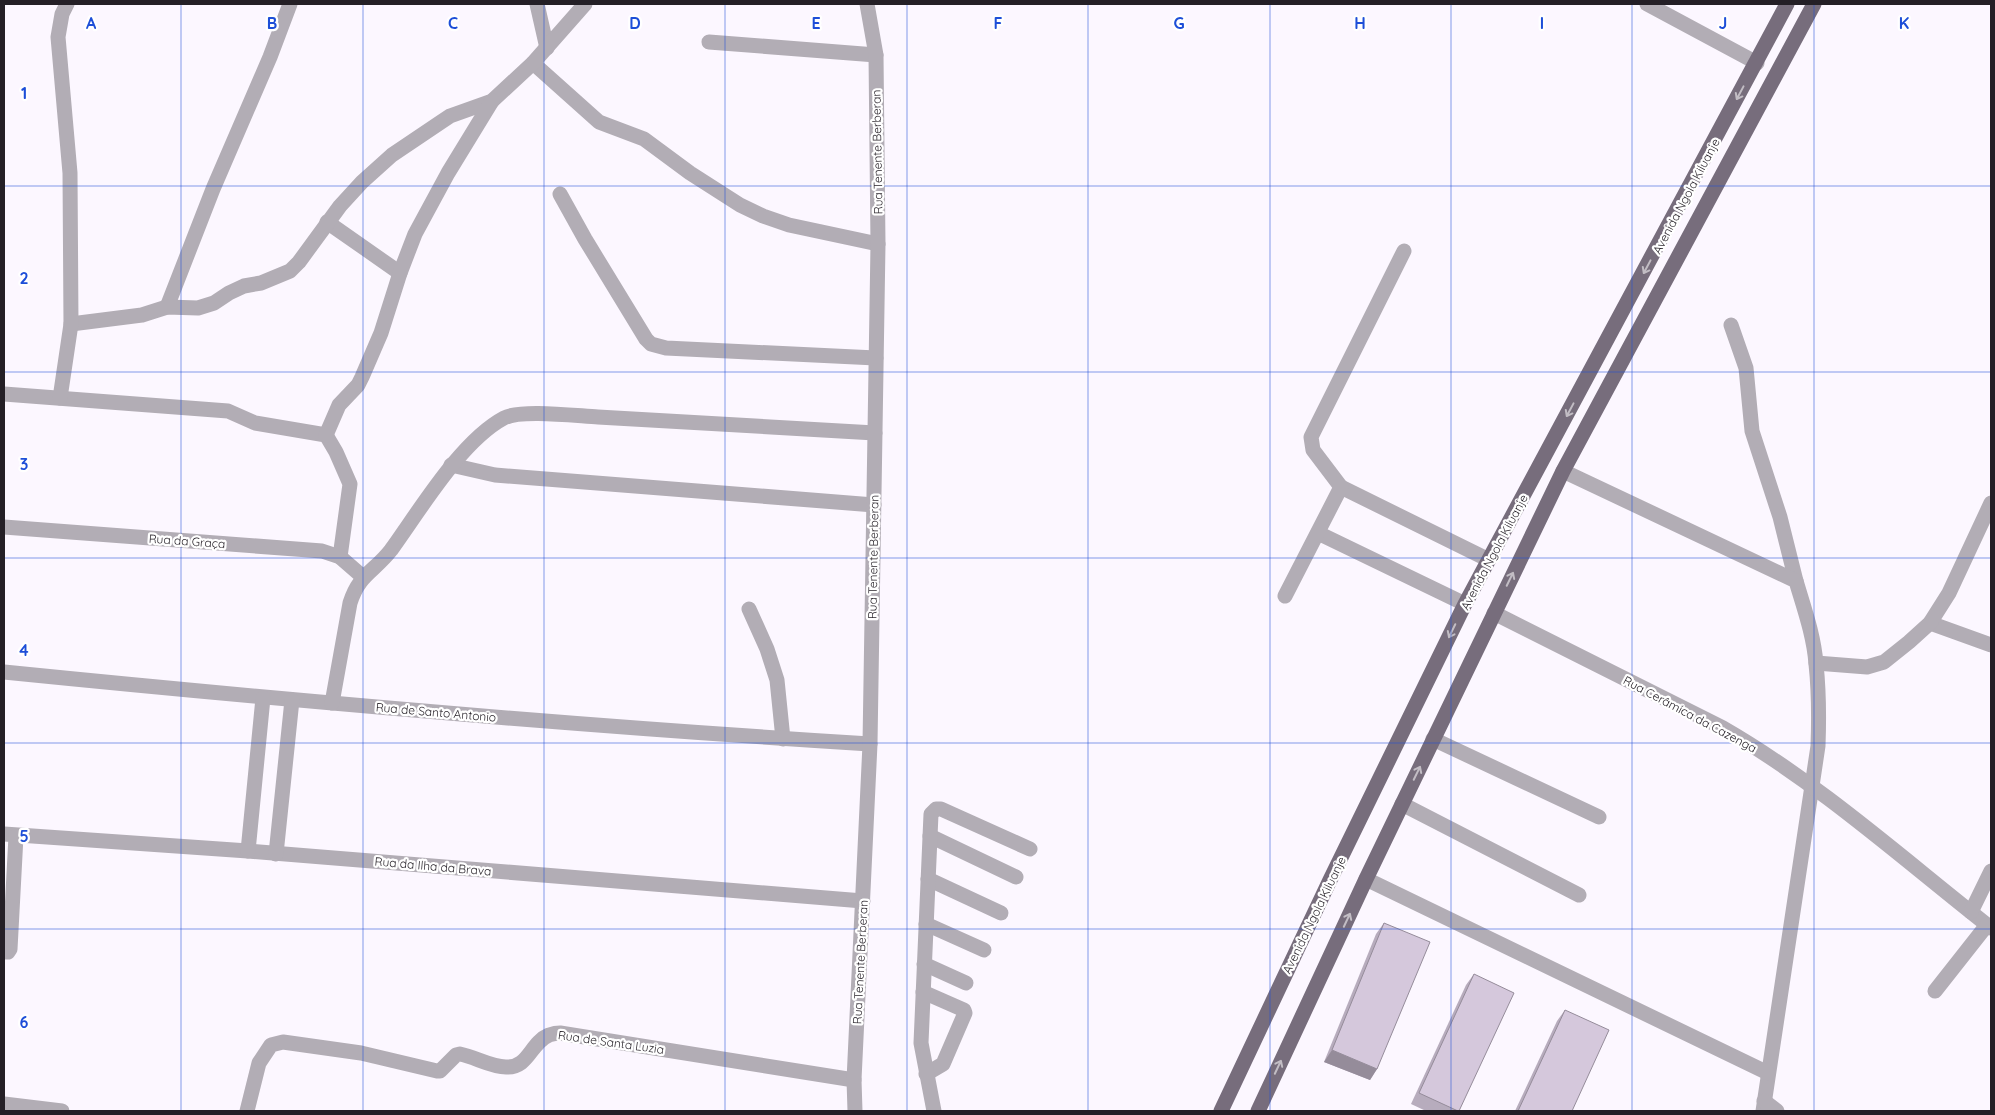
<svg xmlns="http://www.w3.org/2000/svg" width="1995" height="1115" viewBox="0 0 1995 1115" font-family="Quicksand,sans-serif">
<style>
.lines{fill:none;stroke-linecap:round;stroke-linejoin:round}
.minor{stroke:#b2adb5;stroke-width:15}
.major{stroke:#776d7c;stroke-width:15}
.wall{fill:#b7acbd}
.shaded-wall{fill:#958c9a}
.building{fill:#d5c8dc;stroke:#958c9a}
.oneway{stroke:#c2bdc4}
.grid{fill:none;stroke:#1d4ed8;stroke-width:1;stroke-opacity:0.55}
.labels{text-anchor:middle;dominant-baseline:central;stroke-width:4.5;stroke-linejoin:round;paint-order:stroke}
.street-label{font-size:12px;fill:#241f26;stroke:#fff}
.grid-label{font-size:16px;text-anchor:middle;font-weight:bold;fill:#1d4ed8;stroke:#fff;stroke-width:4.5;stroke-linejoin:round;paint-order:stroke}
</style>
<rect width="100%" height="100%" fill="#fcf7ff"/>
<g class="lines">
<g class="minor">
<path d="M537,4L547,48"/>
<path d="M1647,4L1757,63"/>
<path d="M709,42L876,55"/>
<path d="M533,63L599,122L644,139L690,173L740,205L763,216L789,225L878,244"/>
<path d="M560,194L585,239L646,339L651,344L666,348L876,358"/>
<path d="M327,222L400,273"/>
<path d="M167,307L213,189L270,57L290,4"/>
<path d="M71,324L142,315L167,307L198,308L214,303L229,293L244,286L261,283L290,271L299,262L340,206L362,182L392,155L441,122L450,116L492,101L533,63L585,4"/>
<path d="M1731,325L1746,368L1752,431L1780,517L1796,581"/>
<path d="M4,394L228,411L255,423L326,435L336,452L350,484L340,557"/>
<path d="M60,398L71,324L70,173L58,37L62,14L67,4"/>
<path d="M326,435L339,405L358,385L362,377L381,333L400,273L415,234L448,173L492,101"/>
<path d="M451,465L495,475L874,505"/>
<path d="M1563,471L1796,581C1804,608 1814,636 1816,664C1819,692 1819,719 1818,746L1763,1111"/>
<path d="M1341,487L1489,560"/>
<path d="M4,527L322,551L340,557L363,577"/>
<path d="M1318,533L1465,604"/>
<path d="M1285,596L1341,487L1313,450L1311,437L1404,251"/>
<path d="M749,609L767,649L777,680L783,739"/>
<path d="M1494,613L1723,728C1820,784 1903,859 1991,928"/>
<path d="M1930,623L1991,645"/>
<path d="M1816,663L1867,667L1884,662L1909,642L1930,623L1949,593L1991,503"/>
<path d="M4,672C292,701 580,726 870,744"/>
<path d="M332,703L350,603C359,574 374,572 391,550C420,510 461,441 504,418C521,409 577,416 598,417C691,422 783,428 875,433"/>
<path d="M1433,739L1599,817"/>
<path d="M1402,804L1579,895"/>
<path d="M4,834L248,851L863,901"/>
<path d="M930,836L1016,877"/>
<path d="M248,851L263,698"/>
<path d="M276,854L292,700"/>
<path d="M928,879L1001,913"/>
<path d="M1366,879L1768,1073"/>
<path d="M1971,912L1991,871"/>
<path d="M926,924L984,950"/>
<path d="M4,952H8L10,949L16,836"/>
<path d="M924,964L966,983"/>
<path d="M1935,991L1987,925"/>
<path d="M923,992L964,1010L965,1013L943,1064L926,1074"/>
<path d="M1764,1101L1777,1111"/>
<path d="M4,1104L62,1111"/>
<path d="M247,1111L259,1063L271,1045L283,1042L361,1053L437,1071H440L456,1055L460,1054C475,1057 491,1067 506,1067C529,1068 530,1043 549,1035C552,1034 557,1033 560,1033L854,1080"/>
<path d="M855,1111L854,1080L870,744L878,244L876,55L867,4"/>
<path d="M934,1111L921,1043L931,814L936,809H941L1030,849"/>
</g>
<g class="major">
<path d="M1221,1111L1330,880L1465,604L1787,4"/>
<path d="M1258,1111L1366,879L1563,471L1814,4"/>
</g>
</g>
<g class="wall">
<path d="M1384,923L1377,1069L1370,1080L1324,1062L1376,934Z"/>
<path d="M1474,974L1459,1111H1426L1411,1104L1466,985Z"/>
<path d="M1565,1010L1572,1111H1515L1557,1021Z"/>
</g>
<path class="shaded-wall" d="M1332,1050L1377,1069L1370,1080L1324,1062Z"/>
<g class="building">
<path d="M1384,923L1430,942L1377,1069L1332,1050Z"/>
<path d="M1474,974L1514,993L1459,1111H1458L1419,1093Z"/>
<path d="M1565,1010L1609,1030L1572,1111H1518Z"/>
</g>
<defs><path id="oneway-shaft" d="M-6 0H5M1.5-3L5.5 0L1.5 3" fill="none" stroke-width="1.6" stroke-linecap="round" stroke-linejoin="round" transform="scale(1.25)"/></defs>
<g class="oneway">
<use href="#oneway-shaft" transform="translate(1740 93) rotate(118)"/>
<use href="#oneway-shaft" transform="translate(1647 267) rotate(118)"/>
<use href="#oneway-shaft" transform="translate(1570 410) rotate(118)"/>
<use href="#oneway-shaft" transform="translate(1510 579) rotate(-64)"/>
<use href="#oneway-shaft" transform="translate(1452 631) rotate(116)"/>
<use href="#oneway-shaft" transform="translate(1417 773) rotate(-64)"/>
<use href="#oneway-shaft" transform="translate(1347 920) rotate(-65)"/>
<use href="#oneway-shaft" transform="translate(1278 1067) rotate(-65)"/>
</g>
<path class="grid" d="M181,4V1111M363,4V1111M544,4V1111M725,4V1111M907,4V1111M1088,4V1111M1270,4V1111M1451,4V1111M1632,4V1111M1814,4V1111M4,186H1991M4,372H1991M4,558H1991M4,743H1991M4,929H1991"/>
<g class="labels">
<g class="street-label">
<text transform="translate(877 152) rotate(-91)">Rua Tenente Berberan</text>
<text transform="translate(1686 196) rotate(-62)">Avenida Ngola Kiluanje</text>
<text transform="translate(187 541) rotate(4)">Rua da Graça</text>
<text transform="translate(1494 552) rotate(-62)">Avenida Ngola Kiluanje</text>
<text transform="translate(873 557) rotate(-89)">Rua Tenente Berberan</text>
<text transform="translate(436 712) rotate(5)">Rua de Santo Antonio</text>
<text transform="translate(1690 714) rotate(28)">Rua Cerâmica da Cazenga</text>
<text transform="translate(433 866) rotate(5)">Rua da Ilha da Brava</text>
<text transform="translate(1314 915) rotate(-64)">Avenida Ngola Kiluanje</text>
<text transform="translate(860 962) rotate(-87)">Rua Tenente Berberan</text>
<text transform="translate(611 1042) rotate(8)">Rua de Santa Luzia</text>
</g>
</g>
<g class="grid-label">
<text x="91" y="29">A</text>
<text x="272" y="29">B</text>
<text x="453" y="29">C</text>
<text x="635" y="29">D</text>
<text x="816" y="29">E</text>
<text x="998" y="29">F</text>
<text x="1179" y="29">G</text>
<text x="1360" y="29">H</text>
<text x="1542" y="29">I</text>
<text x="1723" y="29">J</text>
<text x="1904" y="29">K</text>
<text x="24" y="99">1</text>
<text x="24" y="284">2</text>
<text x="24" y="470">3</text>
<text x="24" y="656">4</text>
<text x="24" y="842">5</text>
<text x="24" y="1028">6</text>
</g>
<rect width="1995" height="1115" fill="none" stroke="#241f26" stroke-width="10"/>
</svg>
